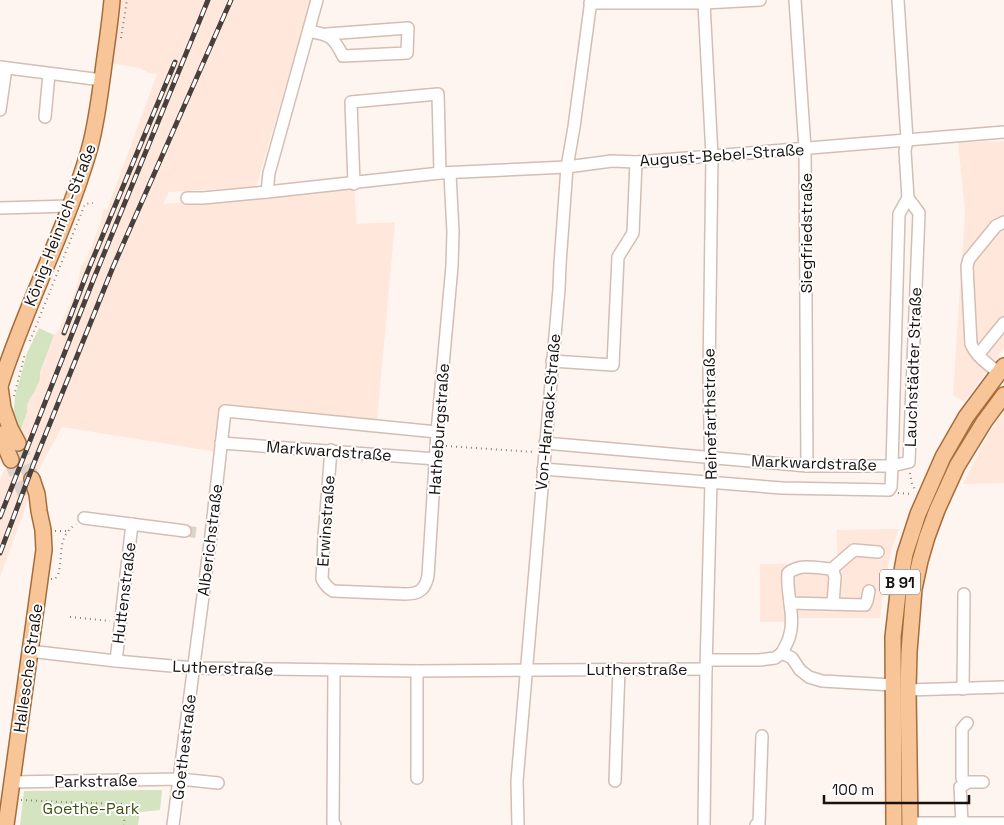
<svg xmlns="http://www.w3.org/2000/svg" width="1004" height="825" viewBox="0 0 1004 825" font-family="'Space Grotesk',sans-serif">
<style>
.built{fill:#ffe7db}
.green{fill:#d4e4c0}
.lines{fill:none;stroke-linecap:round;stroke-linejoin:round}
.minor-tunnel{stroke:#dcd3ce;stroke-width:11;stroke-dasharray:11 5.5;stroke-linecap:butt}
.major-tunnel{stroke:#dcd3ce;stroke-width:15;stroke-dasharray:15 8;stroke-linecap:butt}
.minor-casing{stroke:#d3beb3;stroke-width:14}
.major-casing{stroke:#a66d3a;stroke-width:18}
.path{stroke:#88807b;stroke-width:2;stroke-dasharray:1 4;stroke-linecap:butt}
.minor{stroke:#fff;stroke-width:11}
.major{stroke:#f7c597;stroke-width:15}
.rail-casing{stroke:#47403c;stroke-width:5}
.rail{stroke:#fff;stroke-width:3;stroke-dasharray:9;stroke-linecap:butt}
.labels{text-anchor:middle;dominant-baseline:central;stroke-width:4;stroke-linejoin:round;paint-order:stroke}
.shield{fill:#fff;stroke:#5d5856;stroke-width:1}
.shield-label{font-size:15px;font-weight:bold;fill:#18110d}
.street-label{font-size:16px;fill:#18110d;stroke:#fff}
.park-label{font-size:16px;fill:#3e5217;stroke:#fff}
</style>
<rect width="100%" height="100%" fill="#fef5f0"/>
<g class="built">
<path d="M116,0H311L256,187L169,192L163,204L354,188L357,224L395,222L377,421L223,408L217,452L62,427L41,465L0,577V480L19,434L27,413V406L30,398L34,393L40,379V372L54,335L59,329L71,302L78,282L81,266L86,260L101,222L102,215L104,209L107,210L157,74L149,73L140,68L108,63Z"/>
<path d="M1004,141V348L964,402L953,395L965,212L958,142Z"/>
<path d="M1004,412V483L963,484L990,431Z"/>
<path d="M899,529L892,548L883,591L880,618H789V622H760V564L837,563V530Z"/>
</g>
<g class="green">
<path d="M39,328L54,335L40,372V379L34,393L30,398L27,406V413L19,434L13,419L15,397L27,353Z"/>
<path d="M162,790L160,810L140,812L138,825H20L24,791Z"/>
</g>
<g class="lines">
<path class="minor-tunnel" d="M185,531L200,533"/>
<g class="major-tunnel">
<path d="M18,443L32,479"/>
<path d="M11,460L26,496"/>
</g>
<defs>
<g id="minor">
<path d="M795,0L805,149L807,466"/>
<path d="M590,3H704L760,0"/>
<path d="M704,3L712,156L709,375L711,482L706,669L704,825"/>
<path d="M309,31C330,35 333,36 343,56L407,53L408,28L327,34"/>
<path d="M0,67L102,80"/>
<path d="M0,110L6,68"/>
<path d="M45,117L49,74"/>
<path d="M354,184L351,102L438,94L440,173"/>
<path d="M267,192L269,173L317,0"/>
<path d="M187,198H203L267,192L440,173L567,167L612,161L636,162L712,156L1004,132"/>
<path d="M0,208L70,206"/>
<path d="M978,355L1004,323"/>
<path d="M552,361L613,365L618,257L633,233L636,162"/>
<path d="M999,373C989,365 976,356 971,344L967,266L969,259L996,226L1004,222"/>
<path d="M221,443L436,459"/>
<path d="M545,443L807,466H892L909,462L919,213L908,198"/>
<path d="M331,450L324,537L322,579C325,585 328,588 333,591L405,594C419,594 425,590 428,576L437,432L452,266L453,232L450,174"/>
<path d="M543,469L782,488L889,490L891,487L892,466L899,214L908,198L905,151L907,140L898,0"/>
<path d="M84,518L185,531"/>
<path d="M832,569L835,577L833,604"/>
<path d="M790,603L865,605L867,601L869,591"/>
<path d="M29,651L116,661L194,668L417,671L706,669"/>
<path d="M782,653C784,648 787,644 789,638C796,617 786,595 788,573C801,563 816,568 832,569L854,550L878,552"/>
<path d="M707,660H759L775,658L782,653L792,658L800,670L809,677L822,681L893,685"/>
<path d="M116,661L132,524"/>
<path d="M334,671L333,823L335,825"/>
<path d="M963,689L964,594"/>
<path d="M908,690L1004,687"/>
<path d="M417,778V671"/>
<path d="M615,781L619,669"/>
<path d="M12,782L180,779L218,783"/>
<path d="M965,784L962,778V729L967,723"/>
<path d="M962,822L960,787L968,782H983"/>
<path d="M910,823H1004"/>
<path d="M173,825L211,535L225,411L437,432"/>
<path d="M518,825L517,781L559,289L560,264L567,167L574,127L591,0"/>
<path d="M756,825L759,824L762,736"/>
</g>
<g id="major">
<path d="M0,386C25,307 64,234 88,154C96,128 99,100 103,72C106,48 110,24 112,0"/>
<path d="M0,387L3,408L10,428L18,443"/>
<path d="M0,434L11,460"/>
<path d="M6,825L44,550L43,530L39,511L37,494L32,479"/>
<path d="M894,825L893,637L898,593L905,554L918,514L943,457L966,417L1004,366"/>
<path d="M910,825L908,690L909,652L914,589L920,561L927,537L937,510L957,466L984,422L1004,395"/>
</g>
</defs>
<use href="#minor" class="minor-casing"/>
<use href="#major" class="major-casing"/>
<g class="path">
<path d="M121,38L127,0"/>
<path d="M30,341L85,204L93,203"/>
<path d="M14,396L25,354"/>
<path d="M446,446L534,452"/>
<path d="M910,473L912,484L915,490"/>
<path d="M898,493L913,494"/>
<path d="M55,531H67"/>
<path d="M51,579H55L58,575C64,554 56,538 76,524"/>
<path d="M70,617L110,621"/>
<path d="M21,800L60,802L125,804L124,825"/>
</g>
<use href="#minor" class="minor"/>
<use href="#major" class="major"/>
<defs>
<g id="rail">
<path d="M64,333L87,273L175,62"/>
<path d="M0,517L94,278L208,0"/>
<path d="M0,553L34,463L113,267L231,0"/>
</g>
</defs>
<use href="#rail" class="rail-casing"/>
<use href="#rail" class="rail"/>
</g>
<g class="labels">
<rect class="shield" x="880" y="569.5" width="40" height="25" rx="4"/>
<g class="shield-label">
<text x="900" y="582">B 91</text>
</g>
<g class="street-label">
<text transform="translate(722 155) rotate(-4)">August-Bebel-Straße</text>
<text transform="translate(60 225) rotate(-69)">König-Heinrich-Straße</text>
<text transform="translate(806 233) rotate(-90)">Siegfriedstraße</text>
<text transform="translate(913 367) rotate(-88)">Lauchstädter Straße</text>
<text transform="translate(548 412) rotate(-85)">Von-Harnack-Straße</text>
<text transform="translate(710 414) rotate(-91)">Reinefarthstraße</text>
<text transform="translate(439 429) rotate(-86)">Hatheburgstraße</text>
<text transform="translate(329 451) rotate(4)">Markwardstraße</text>
<text transform="translate(814 463) rotate(2)">Markwardstraße</text>
<text transform="translate(326 521) rotate(-86)">Erwinstraße</text>
<text transform="translate(210 540) rotate(-83)">Alberichstraße</text>
<text transform="translate(124 593) rotate(-83)">Huttenstraße</text>
<text transform="translate(28 668) rotate(-82)">Hallesche Straße</text>
<text transform="translate(223 668) rotate(2)">Lutherstraße</text>
<text x="637" y="669">Lutherstraße</text>
<text transform="translate(184 747) rotate(-83)">Goethestraße</text>
<text transform="translate(96 781) rotate(-1)">Parkstraße</text>
</g>
<g class="park-label">
<text x="91" y="808">Goethe-Park</text>
</g>
</g>
<path d="M824 795v8h145v-8" fill="none" stroke="#18110d" stroke-width="2.5"/>
<text x="832" y="795" font-size="15" fill="#18110d" stroke="#ffffff" stroke-width="4" paint-order="stroke">100 m</text>
</svg>
